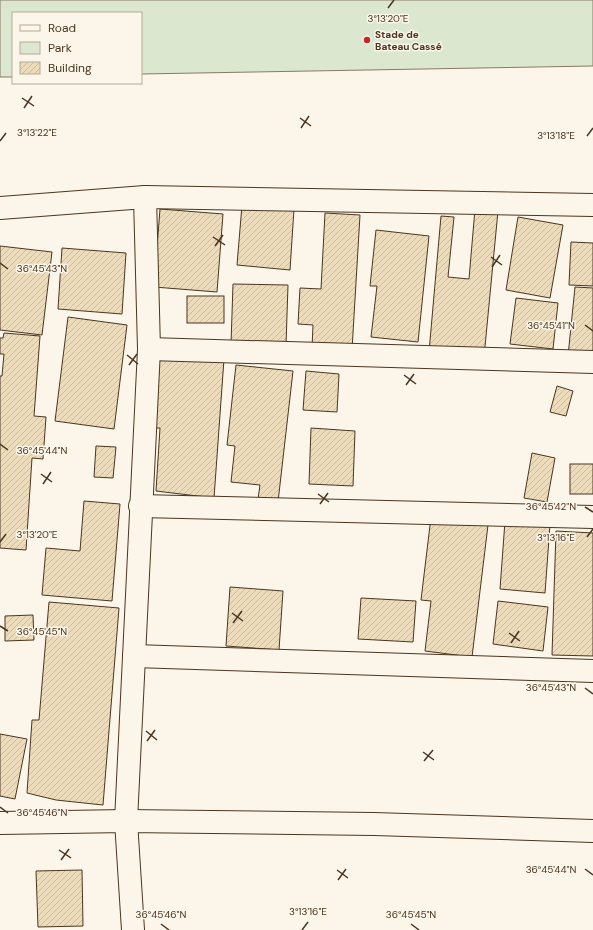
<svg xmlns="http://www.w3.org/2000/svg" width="593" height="930" viewBox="0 0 593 930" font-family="'DM Sans',sans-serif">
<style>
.green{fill:#dce7d0;stroke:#887966}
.building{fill:url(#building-hatch);stroke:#4a3520}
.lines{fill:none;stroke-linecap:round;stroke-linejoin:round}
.street-casing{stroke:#4a3520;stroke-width:24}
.street{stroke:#fbf6e9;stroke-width:22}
.ticks{fill:none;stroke:#4a3520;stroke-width:1.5}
.poi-dot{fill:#c62828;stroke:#fbf6e9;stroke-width:1.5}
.labels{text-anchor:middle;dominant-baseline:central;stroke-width:3;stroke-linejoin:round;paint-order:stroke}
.poi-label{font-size:10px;font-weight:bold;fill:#4a3520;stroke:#fbf6e9;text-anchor:start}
.ticks-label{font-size:10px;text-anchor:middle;fill:#4a3520;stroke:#fbf6e9;stroke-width:3;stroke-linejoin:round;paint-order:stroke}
</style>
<defs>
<pattern id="building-hatch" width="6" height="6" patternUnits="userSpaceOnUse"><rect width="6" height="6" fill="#ecdcbc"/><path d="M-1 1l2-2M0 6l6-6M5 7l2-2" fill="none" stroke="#ccbda1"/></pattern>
</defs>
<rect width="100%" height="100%" fill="#fbf6e9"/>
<path class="green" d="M0,0H593V66L141,74V13H13V77H0Z"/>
<g class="building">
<path d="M242,205L294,209L290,270L237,265Z"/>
<path d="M160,209L223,214L217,292L154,287Z"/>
<path d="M475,209L498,211L484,357L429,352L441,216L454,217L448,277L469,279Z"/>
<path d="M325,213L360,215L352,350L312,348L313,325L298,324L300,288L321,289Z"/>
<path d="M518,217L563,225L550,298L506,290Z"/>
<path d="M376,230L429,236L418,342L371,337L377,286H370Z"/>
<path d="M571,242L593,243V286L569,285Z"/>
<path d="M0,246L52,252L42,335L0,330Z"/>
<path d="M62,248L126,253L122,314L58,309Z"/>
<path d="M233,284L288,285L286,345L231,344Z"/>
<path d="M575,287L593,288V359L568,356Z"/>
<rect x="187" y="296" width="37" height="27"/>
<path d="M516,298L558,303L553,349L510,344Z"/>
<path d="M68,317L127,325L114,429L55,421Z"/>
<path d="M4,333L40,336L34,416L46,417L43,459L32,458L26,550L0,548V376H2L4,354H0V338H3Z"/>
<path d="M158,354L224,359L214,498L156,491L160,428H153Z"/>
<path d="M236,365L293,371L278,502L258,499L260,485L231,482L235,446L227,445Z"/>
<path d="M306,371L339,374L337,412L303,410Z"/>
<path d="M557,386L573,391L566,416L550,412Z"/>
<path d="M311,428L355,431L353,486L309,484Z"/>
<path d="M96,446L116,447L113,478L94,477Z"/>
<path d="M532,453L555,458L547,502L524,498Z"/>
<rect x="570" y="464" width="23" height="30"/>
<path d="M84,501L120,504L112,601L42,595L46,548L80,551Z"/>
<path d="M431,517L488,525L472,657L425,651L431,601L421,600Z"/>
<path d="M505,521L550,525L545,593L500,589Z"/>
<path d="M556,531L593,533V656L552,655Z"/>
<path d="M230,587L283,591L279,650L226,646Z"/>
<path d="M361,598L416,601L413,642L358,639Z"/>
<path d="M498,601L548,607L543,651L493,644Z"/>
<path d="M49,602L119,608L103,805L56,800L27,793L32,720H39Z"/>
<path d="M33,615L34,640L5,641V616Z"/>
<path d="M0,734L27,739L15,799L0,796Z"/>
<path d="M82,870L83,926L38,927L36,871Z"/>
</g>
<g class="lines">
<defs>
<g id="street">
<path d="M0,208L145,197L593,205"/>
<path d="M149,349L593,362"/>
<path d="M140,506L593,517"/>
<path d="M134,656L593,671"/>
<path d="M0,823L126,821L374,824L593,831"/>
<path d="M133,930L126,821L149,349L145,197"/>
</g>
</defs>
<use href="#street" class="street-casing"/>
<use href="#street" class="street"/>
</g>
<path class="ticks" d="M388,8L394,0M22,98L34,106M24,108L32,96M300,118L311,126M301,128L309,116M587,136L593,128M0,141L6,133M213,237L225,245M215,246L223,235M491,257L502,265M0,263L8,269M492,267L500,255M585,325L593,331M127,355L138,364M129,365L137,354M404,375L416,384M406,385L414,374M0,444L8,450M41,474L52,482M43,484L51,472M318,494L329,502M320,504L328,493M585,507L593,512M587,537L593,529M0,542L6,534M232,613L243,621M233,623L242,611M0,626L8,631M509,633L520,641M511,643L519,631M585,688L593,694M146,731L157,740M147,741L155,730M423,752L434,760M424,761L433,750M0,807L8,813M59,850L71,858M61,860L69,849M585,869L593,875M337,870L348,878M338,880L346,869M161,924L169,930M411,924L419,930M302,930L308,922"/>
<circle class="poi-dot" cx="367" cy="40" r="4"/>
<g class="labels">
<g class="poi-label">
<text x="375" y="34">Stade de<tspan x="375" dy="12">Bateau Cassé</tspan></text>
</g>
</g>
<g class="ticks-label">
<text x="388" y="22">3°13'20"E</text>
<text x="37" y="136">3°13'22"E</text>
<text x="556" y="139">3°13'18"E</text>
<text x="42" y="272">36°45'43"N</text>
<text x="551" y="329">36°45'41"N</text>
<text x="42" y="454">36°45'44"N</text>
<text x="551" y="510">36°45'42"N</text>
<text x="37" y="538">3°13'20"E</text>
<text x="556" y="541">3°13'16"E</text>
<text x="42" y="635">36°45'45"N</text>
<text x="551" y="691">36°45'43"N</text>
<text x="42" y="816">36°45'46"N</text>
<text x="551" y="873">36°45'44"N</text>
<text x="308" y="915">3°13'16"E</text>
<text x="161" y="918">36°45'46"N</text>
<text x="411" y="918">36°45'45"N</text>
</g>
<rect x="12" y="12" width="130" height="72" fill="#fbf6e9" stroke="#b4a999"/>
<rect x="20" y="25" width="20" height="6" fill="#fbf6e9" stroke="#b4a999"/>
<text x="48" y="32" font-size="12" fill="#4a3520">Road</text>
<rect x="20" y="42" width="20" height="12" fill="#dce7d0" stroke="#b4a999"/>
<text x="48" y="52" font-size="12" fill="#4a3520">Park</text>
<rect x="20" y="62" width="20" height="12" fill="url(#building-hatch)" stroke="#b4a999"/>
<text x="48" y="72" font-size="12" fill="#4a3520">Building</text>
</svg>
